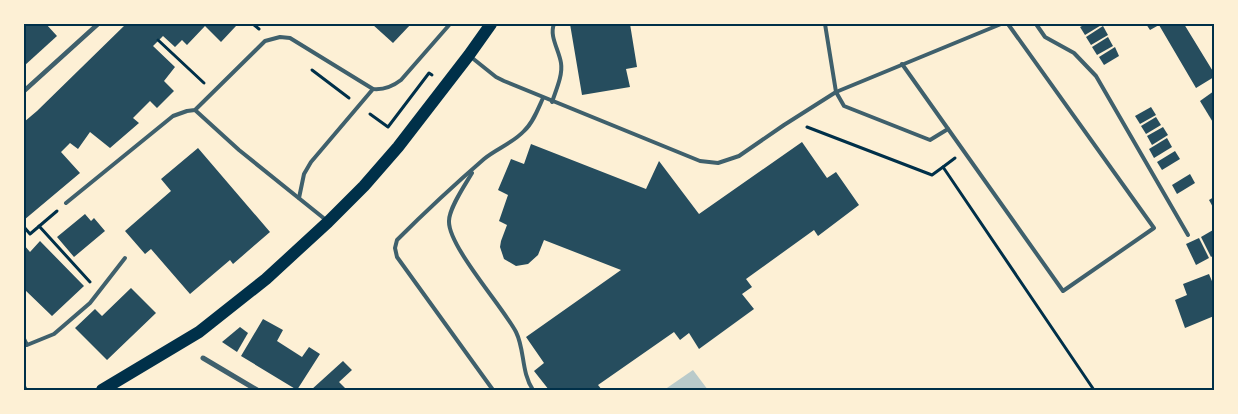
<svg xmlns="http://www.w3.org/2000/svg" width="1238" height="414" viewBox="0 0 1238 414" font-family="'Exo 2',sans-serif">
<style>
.green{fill:#b9caca}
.building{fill:#264d5e}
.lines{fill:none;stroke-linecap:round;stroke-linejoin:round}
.path{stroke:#003049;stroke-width:3}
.service{stroke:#3f606c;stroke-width:4}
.pedestrian{stroke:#3f606c;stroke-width:4.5}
.minor{stroke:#3f606c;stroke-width:5}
.primary{stroke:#003049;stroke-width:12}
.neatline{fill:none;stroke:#003049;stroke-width:2}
</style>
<rect width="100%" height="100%" fill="#fdf0d5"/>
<path class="green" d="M693,370L708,390H664Z"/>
<g class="building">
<path d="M24,24H46L57,36L24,66Z"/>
<path d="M126,24H235L236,26L221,42L205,26L187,45L182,40L175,47L163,36L153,46L175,67L164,81L174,91L157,108L150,101L133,118L139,123L110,148L90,132L78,149L70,143L61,152L80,173L24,220V122L37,111Z"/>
<path d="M372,24H411L393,43Z"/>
<path d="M570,24H630L637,67L626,69L630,87L582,95Z"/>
<path d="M1086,24H1103L1085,35L1080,27Z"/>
<path d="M1146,24H1184L1214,73V77L1196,88L1159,25L1150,30Z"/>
<path d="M1103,26L1108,35L1091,45L1086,37Z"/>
<path d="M1108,37L1113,46L1097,55L1092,47Z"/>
<path d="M1115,47L1119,56L1104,65L1099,57Z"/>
<path d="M1214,91V124L1200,101Z"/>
<path d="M1151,107L1156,115L1140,124L1135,116Z"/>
<path d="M1156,117L1161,125L1146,134L1141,126Z"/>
<path d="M1163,127L1168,135L1152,145L1147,136Z"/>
<path d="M1167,138L1172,147L1154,158L1149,149Z"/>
<path d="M802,142L827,178L836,172L859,205L818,236L814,230L746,279L752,287L742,294L754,309L699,349L689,333L680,340L674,332L598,385L602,390H549L534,371L544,363L526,337L621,270L544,240L538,255L528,264L516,266L504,259L500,247L501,241L507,225L499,221L508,195L498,190L511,159L524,164L531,144L646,189L659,161L699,214Z"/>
<path d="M198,148L270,232L233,264L230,260L190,294L151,249L145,254L125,231L171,191L161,179Z"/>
<path d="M1175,151L1180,159L1162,170L1157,162Z"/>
<path d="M1190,174L1195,183L1177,194L1172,185Z"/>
<path d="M1214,197V209L1209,200Z"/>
<path d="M85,214L91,221L94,218L105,231L74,257L57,237Z"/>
<path d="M1213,230L1214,255L1211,257L1201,237Z"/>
<path d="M1199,238L1209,258L1196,265L1186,244Z"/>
<path d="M40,241L84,286L52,316L24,289V245L30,252Z"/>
<path d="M1209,274L1214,286V316L1185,328L1175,300L1187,295L1183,284Z"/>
<path d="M131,288L156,313L107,360L75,328L95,309L102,316Z"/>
<path d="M263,319L283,330L277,341L302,357L309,347L320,354L297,390L241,356Z"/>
<path d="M240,327L248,333L237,352L222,342Z"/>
<path d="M343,361L352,370L339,382L347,390H311Z"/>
</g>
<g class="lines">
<g class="path">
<path d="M253,24L259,29"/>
<path d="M158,40L204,83"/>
<path d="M312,70L349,98"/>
<path d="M370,114L388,127L429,73L432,75"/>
<path d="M807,127L932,175L943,167L1094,390"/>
<path d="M943,167L955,158"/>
<path d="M39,226L90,282"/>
<path d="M24,227L30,234L57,211"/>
<path d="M24,385L26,390"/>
</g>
<g class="service">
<path d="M825,24L836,92L844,106L930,140L948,129"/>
<path d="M1036,24L1045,37L1074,53L1096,76L1188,235"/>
<path d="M471,57L496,77L504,81L700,161L718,163L739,156L784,125L836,92L1001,24"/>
<path d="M902,64L1063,291L1154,228L1008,24"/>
<path d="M552,102C556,90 563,75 561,63C559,50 549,36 554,24"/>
<path d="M195,110L239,150L326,220"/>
<path d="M472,173C465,185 449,208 449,221C448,246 503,307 516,332C525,350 521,372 533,390"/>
<path d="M299,198L304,174L311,162L373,89"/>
<path d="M66,203L173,116L187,111L195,110L265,41L280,37L290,38L373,89C384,90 392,87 401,80L450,24"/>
<path d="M24,339L27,345L54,334L90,303L125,258"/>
<path d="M493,390L397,257L395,248L397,240C425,212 454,185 484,159C496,149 513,143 524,131C533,123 538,109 543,98"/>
</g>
<path class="pedestrian" d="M24,91L98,24"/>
<path class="minor" d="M203,358L257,390"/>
<path class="primary" d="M102,390L199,332L266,279L328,222L364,186L398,147L469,55L491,24"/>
</g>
<rect width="1238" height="414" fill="none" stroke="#fdf0d5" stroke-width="50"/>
<rect x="25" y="25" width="1188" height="364" class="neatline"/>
</svg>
